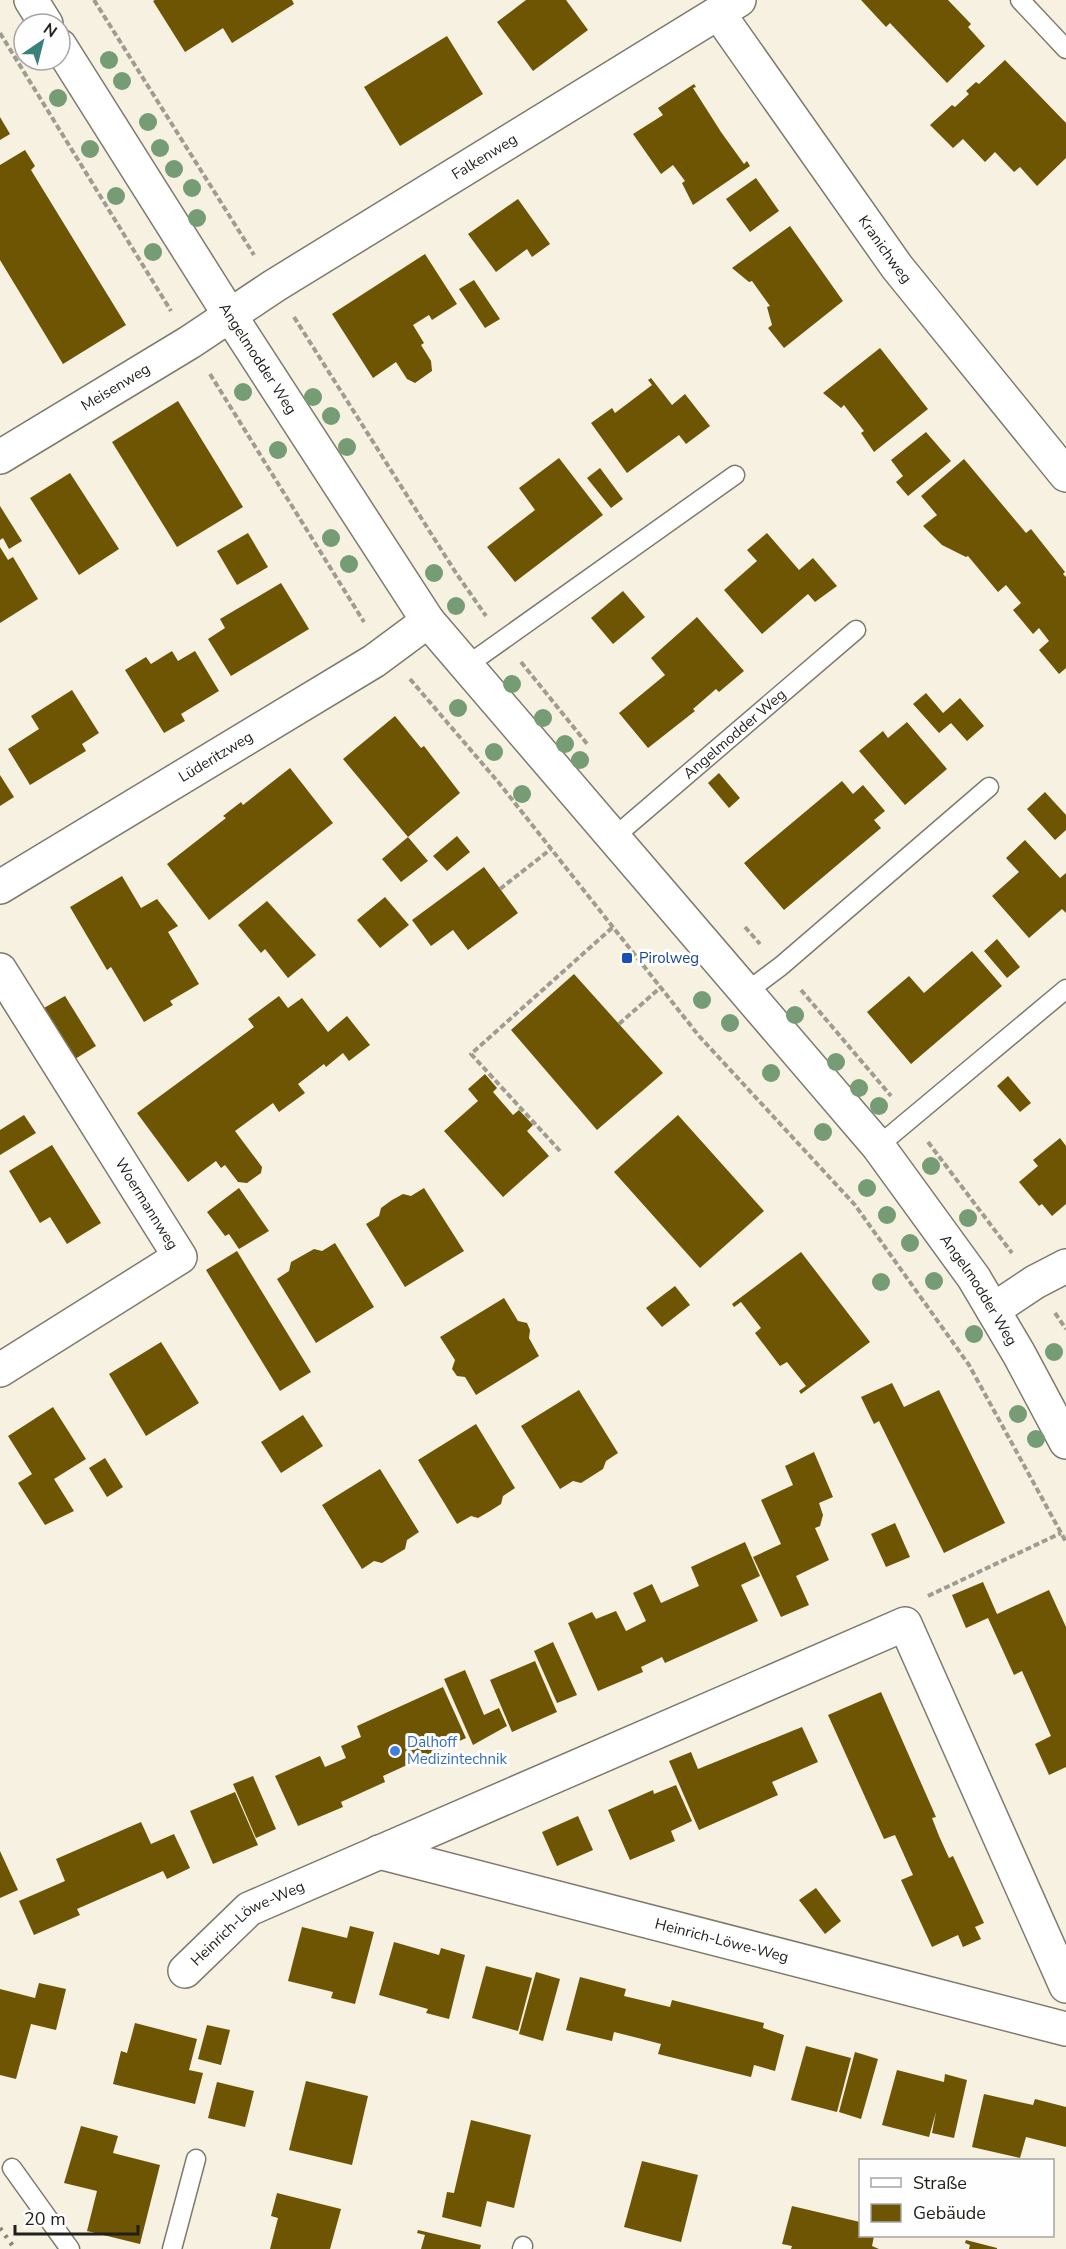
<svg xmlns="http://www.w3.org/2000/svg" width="1066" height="2249" viewBox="0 0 1066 2249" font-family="'Nunito Sans',sans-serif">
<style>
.building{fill:#6d5503}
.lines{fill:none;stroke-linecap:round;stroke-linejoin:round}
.lane-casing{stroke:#7f7a6d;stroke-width:21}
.street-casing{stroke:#7f7a6d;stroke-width:36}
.secondary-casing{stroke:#7f7a6d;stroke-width:36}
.path{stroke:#a09c91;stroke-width:4;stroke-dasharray:6 3;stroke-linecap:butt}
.lane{stroke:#fff;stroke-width:18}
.street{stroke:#fff;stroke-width:33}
.secondary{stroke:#fff;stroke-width:33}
.rail{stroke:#89867c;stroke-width:4.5;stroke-dasharray:3 6;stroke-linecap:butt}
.tree{fill:#759c74}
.transit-dot{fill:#1a4fb4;stroke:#fefefe;stroke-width:2}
.shop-dot{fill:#3f7fe0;stroke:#fefefe;stroke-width:2}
.labels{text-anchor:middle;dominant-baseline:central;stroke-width:6;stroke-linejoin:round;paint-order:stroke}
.street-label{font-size:15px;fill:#211f1a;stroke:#fefefe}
.transit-label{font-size:15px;fill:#164399;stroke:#fefefe;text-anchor:start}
.shop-label{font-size:15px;fill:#366cbe;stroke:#fefefe;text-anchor:start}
</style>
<rect width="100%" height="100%" fill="#f6f1e1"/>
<g class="building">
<path d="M155,0H292L294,4L232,43L223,28L185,52L153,1Z"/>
<path d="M526,0H566L588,30L533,71L497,22Z"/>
<path d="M861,0H948L971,24L968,27L985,46L947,83L890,23L886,27Z"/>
<path d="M447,36L483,94L400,146L364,87Z"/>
<path d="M1005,60L1066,123V158L1037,186L1020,167L1014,172L995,152L985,162L963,139L953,148L930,125L952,105L955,107L969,94L966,91L976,82L979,84Z"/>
<path d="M694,84L696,87L693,88L721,132L744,164L747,161L750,166L693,205L682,183L685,181L673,165L661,174L633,134L663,115L658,108Z"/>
<path d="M0,117L10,134L0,140Z"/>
<path d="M25,150L35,166L31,170L126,325L63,364L0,260V165Z"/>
<path d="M756,178L779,211L750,232L726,199Z"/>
<path d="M518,199L550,244L532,257L527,249L496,272L468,234Z"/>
<path d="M790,226L843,301L784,348L768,328L772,325L767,307L770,306L752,281L749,282L732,268Z"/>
<path d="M425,254L457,304L432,320L429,315L413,325L424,343L421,345L431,361L432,371L415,383L407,379L396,362L373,378L332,314Z"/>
<path d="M474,280L500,319L485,328L459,289Z"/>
<path d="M880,348L928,409L874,452L861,433L864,431L844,405L841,408L823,393Z"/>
<path d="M651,378L672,405L685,394L710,426L686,444L679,435L627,473L591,423L612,408L615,413L652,385L648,380Z"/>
<path d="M178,401L243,507L177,547L112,442Z"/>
<path d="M926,432L951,461L908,496L896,482L903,476L891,460Z"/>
<path d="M559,458L603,515L515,582L487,547L535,510L519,488Z"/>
<path d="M964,459L1026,533L1031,529L1065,572L1063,574L1066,577V668L1059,674L1039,650L1049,641L1039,628L1033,634L1013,610L1021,603L1006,585L998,592L968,556L966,557L942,545L923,526L937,515L921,496Z"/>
<path d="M600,468L623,499L611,508L587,478Z"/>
<path d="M70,473L119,549L79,575L30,498Z"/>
<path d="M0,506L22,541L9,549L3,538L0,540Z"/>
<path d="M248,533L268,567L237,585L217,551Z"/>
<path d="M767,533L799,570L813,558L837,586L815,602L808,594L762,634L724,590L757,561L747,550Z"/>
<path d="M0,547L8,560L13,557L38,599L0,623Z"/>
<path d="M281,583L309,629L231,676L208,639L225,628L220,619Z"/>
<path d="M623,591L645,617L613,644L591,618Z"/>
<path d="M697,617L744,671L719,692L716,689L693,709L695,711L648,748L619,713L665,675L651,658Z"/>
<path d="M172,651L178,661L195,651L219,691L181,714L185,721L164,733L125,670L146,657L151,664Z"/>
<path d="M72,690L99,733L82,744L86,751L30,785L8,749L39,729L31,716Z"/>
<path d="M926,693L943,713L960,698L984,726L967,741L951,723L939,733L913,704Z"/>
<path d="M395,716L421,748L424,746L460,793L408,837L343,759Z"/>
<path d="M907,722L947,769L905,805L859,751L883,731L888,738Z"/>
<path d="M290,768L333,823L209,920L167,864L226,818L223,816L241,802L243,805Z"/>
<path d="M719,773L740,798L729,808L708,783Z"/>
<path d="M0,775L14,797L0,806Z"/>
<path d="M842,781L853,794L863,785L885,811L874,820L881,828L784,910L744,863Z"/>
<path d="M1045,792L1066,815V830L1055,840L1027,809Z"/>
<path d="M457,836L470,852L447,871L433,856Z"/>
<path d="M408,837L428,861L401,882L382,859Z"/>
<path d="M1025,840L1060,878L1066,873V913L1062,909L1029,938L992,896L1019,872L1006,858Z"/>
<path d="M484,867L518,913L468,950L453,930L431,946L412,920Z"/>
<path d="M122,876L141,908L157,899L178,926L168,932L199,984L170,1001L173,1005L144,1022L111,967L107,970L70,907Z"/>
<path d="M385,897L409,925L380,948L357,920Z"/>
<path d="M267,901L316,955L288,978L265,949L261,953L238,925Z"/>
<path d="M997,939L1020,967L1007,978L984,951Z"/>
<path d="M972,951L1002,986L911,1064L867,1012L909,976L924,993Z"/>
<path d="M574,974L663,1073L597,1130L511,1030Z"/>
<path d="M65,996L96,1046L75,1059L44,1008Z"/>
<path d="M279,996L288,1008L302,998L328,1032L347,1016L370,1045L349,1061L343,1053L326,1067L324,1064L298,1084L305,1093L279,1112L273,1103L235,1131L262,1167L261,1173L247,1183L238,1182L225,1165L221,1168L216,1161L188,1182L137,1113L254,1027L248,1019Z"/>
<path d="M485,1074L497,1088L493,1092L513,1115L519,1110L533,1125L527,1131L549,1156L503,1197L444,1131L478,1101L468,1089Z"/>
<path d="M1008,1076L1031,1103L1020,1112L997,1086Z"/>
<path d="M24,1115L36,1133L0,1155V1130Z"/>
<path d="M678,1115L764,1211L700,1268L614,1172Z"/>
<path d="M1060,1138L1066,1146V1204L1052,1216L1042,1204L1039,1206L1019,1182L1038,1166L1033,1160Z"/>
<path d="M52,1145L101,1223L67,1244L50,1217L40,1223L9,1171Z"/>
<path d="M239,1188L269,1231L239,1249L229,1234L225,1236L207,1212Z"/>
<path d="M424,1188L464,1251L405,1287L366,1224L379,1216L381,1208L392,1200L403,1194L411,1196Z"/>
<path d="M335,1243L374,1307L316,1343L277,1279L289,1271L291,1262L314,1249L322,1251Z"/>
<path d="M237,1251L311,1372L280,1391L206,1270Z"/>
<path d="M801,1252L870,1342L801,1394L799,1391L806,1386L787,1362L780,1366L755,1333L761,1328L741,1302L734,1307L732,1304Z"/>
<path d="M675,1286L690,1305L662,1327L646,1308Z"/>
<path d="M504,1298L518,1321L527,1323L530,1330L529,1338L539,1356L476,1395L465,1377L457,1376L452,1369L455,1360L440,1337Z"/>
<path d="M161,1342L199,1403L146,1436L109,1374Z"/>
<path d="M892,1383L904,1407L939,1390L1005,1523L944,1553L879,1421L874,1424L861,1397Z"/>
<path d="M579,1390L618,1453L606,1461L603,1469L581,1483L573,1481L560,1489L521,1426Z"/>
<path d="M53,1407L86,1459L54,1479L74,1511L45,1525L18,1483L32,1474L8,1436Z"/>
<path d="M303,1415L323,1446L281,1473L261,1442Z"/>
<path d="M476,1424L515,1488L503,1496L501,1504L490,1511L478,1518L471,1516L457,1524L418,1460Z"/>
<path d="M814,1452L833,1497L819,1503L823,1515L820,1526L815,1528L829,1560L796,1576L809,1605L781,1617L753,1557L781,1544L761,1500L793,1485L785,1466Z"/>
<path d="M105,1458L123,1487L107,1497L89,1468Z"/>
<path d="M380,1469L419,1532L407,1540L405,1549L382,1563L374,1561L362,1569L322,1505Z"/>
<path d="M895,1523L910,1557L886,1567L871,1534Z"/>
<path d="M745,1542L760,1576L741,1585L758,1621L665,1663L662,1657L641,1667L643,1672L598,1691L568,1623L592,1612L596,1619L616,1611L626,1631L646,1621L633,1593L652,1584L661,1603L699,1586L691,1567Z"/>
<path d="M983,1582L997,1614L1049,1590L1066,1627V1767L1049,1775L1035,1744L1051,1736L1022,1671L1014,1675L988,1618L966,1628L952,1595Z"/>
<path d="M553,1642L577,1695L557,1703L534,1651Z"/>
<path d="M535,1661L557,1712L512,1732L490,1680Z"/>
<path d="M465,1670L484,1715L499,1708L507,1726L473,1745L444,1679Z"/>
<path d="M443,1687L466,1738L383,1776L385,1782L341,1802L343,1807L298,1826L275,1776L320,1756L325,1767L346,1758L341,1746L361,1737L357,1726Z"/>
<path d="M881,1692L936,1817L932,1818L939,1836L949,1858L953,1856L984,1923L975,1927L981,1939L963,1947L958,1935L932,1947L901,1880L913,1875L895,1835L884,1839L828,1715Z"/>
<path d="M802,1727L818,1762L772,1782L778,1795L699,1830L669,1761L691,1752L698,1769Z"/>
<path d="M253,1776L276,1829L256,1838L233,1784Z"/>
<path d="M676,1785L692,1821L671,1831L675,1841L630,1860L608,1810L653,1790L654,1794Z"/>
<path d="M235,1792L258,1845L213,1864L190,1811Z"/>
<path d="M578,1816L593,1850L557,1866L542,1832Z"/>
<path d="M141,1822L151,1844L174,1834L190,1868L167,1879L163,1871L77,1909L80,1915L34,1935L19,1901L65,1881L56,1859Z"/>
<path d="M0,1851L18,1890L0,1898Z"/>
<path d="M816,1888L841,1921L825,1934L799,1900Z"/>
<path d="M350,1926L374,1932L355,2004L331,1998L333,1992L288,1981L302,1927L347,1938Z"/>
<path d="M394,1942L439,1955L441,1948L465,1955L449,2019L426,2013L428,2009L379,1995Z"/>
<path d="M486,1966L532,1978L518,2031L472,2018Z"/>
<path d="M536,1972L560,1979L543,2041L519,2034Z"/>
<path d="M580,1977L626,1989L624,1996L670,2007L672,2000L764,2023L763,2028L784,2035L775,2071L754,2065L751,2077L658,2054L661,2044L638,2038L614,2032L612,2041L566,2030Z"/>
<path d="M39,1983L66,1989L56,2030L31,2024L16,2079L0,2075V1989L35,1998Z"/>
<path d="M135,2023L197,2039L189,2070L203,2073L195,2104L113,2084L121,2051L127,2053Z"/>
<path d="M207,2025L230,2030L221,2065L198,2059Z"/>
<path d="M806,2046L851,2058L837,2112L791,2100Z"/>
<path d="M855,2052L878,2059L861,2119L839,2112Z"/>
<path d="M897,2070L944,2082L945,2074L967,2080L954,2138L932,2133L936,2112L929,2137L882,2125Z"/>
<path d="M306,2081L368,2096L352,2165L289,2150Z"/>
<path d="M217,2082L254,2091L245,2127L208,2118Z"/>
<path d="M984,2094L1033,2105L1035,2099L1066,2107V2147L1026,2137L1020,2158L972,2147Z"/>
<path d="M471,2120L531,2135L514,2208L487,2201L481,2227L442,2217L447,2192L454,2193Z"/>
<path d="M81,2126L118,2136L113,2153L160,2165L140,2244L87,2231L97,2191L64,2183Z"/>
<path d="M642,2161L698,2175L681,2242L624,2227Z"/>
<path d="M277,2193L341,2209L330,2249H270L278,2218L271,2216Z"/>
<path d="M792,2206L860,2222V2236H874L872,2246L879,2249H791L792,2246L782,2244Z"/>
<path d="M418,2230L481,2245L480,2249H421L425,2235L417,2233Z"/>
<path d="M966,2240L997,2248V2249H969L970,2245L965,2243Z"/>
</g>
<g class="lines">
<defs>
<g id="lane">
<path d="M1020,0L1066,49"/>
<path d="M466,666L735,475"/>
<path id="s1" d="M613,838L856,630"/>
<path d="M745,993L781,966L989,787"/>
<path d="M878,1146L1066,989"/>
<path d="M12,2168L70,2249"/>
<path d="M172,2249L196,2159"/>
<path d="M522,2249L523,2246"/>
</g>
<g id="street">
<path id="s2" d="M719,14L897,267L1066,475"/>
<path id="s3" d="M0,457L190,342L274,286L739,0"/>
<path id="s4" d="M0,887L374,661L428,621"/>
<path id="s5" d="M0,970L180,1257L0,1370"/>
<path d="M993,1310L1035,1282L1066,1266"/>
<path id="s6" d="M379,1852L1066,2029"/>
<path id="s7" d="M185,1971L249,1909L905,1624L1066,1986"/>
</g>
<g id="secondary">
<path d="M31,0L46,24"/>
<path id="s8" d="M60,46L229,314L428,621L878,1146L974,1278L1019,1354L1066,1442"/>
</g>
</defs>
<use href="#lane" class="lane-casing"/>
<use href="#street" class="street-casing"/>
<use href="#secondary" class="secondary-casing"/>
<g class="path">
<path d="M94,0L254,255"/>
<path d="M0,33L171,311"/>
<path d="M294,317L456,573L486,616"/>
<path d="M210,374L364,622"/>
<path d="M521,662L588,745"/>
<path d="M410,679L499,783L699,1036L855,1205L969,1365L1066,1542"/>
<path d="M500,889L551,849"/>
<path d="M745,927L760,944"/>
<path d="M801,990L891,1096"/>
<path d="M619,1024L661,987"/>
<path d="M928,1142L1012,1253"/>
<path d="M560,1151L471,1054L613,927"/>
<path d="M1055,1313L1066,1329"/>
<path d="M928,1596L1061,1533"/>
</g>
<use href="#lane" class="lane"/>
<use href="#street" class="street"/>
<use href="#secondary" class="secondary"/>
<path class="rail" d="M0,2228L15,2249"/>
</g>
<g class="tree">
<circle cx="109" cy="60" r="9"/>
<circle cx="122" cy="81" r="9"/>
<circle cx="58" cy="98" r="9"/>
<circle cx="148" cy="122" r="9"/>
<circle cx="160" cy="148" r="9"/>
<circle cx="90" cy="149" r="9"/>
<circle cx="174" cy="169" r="9"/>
<circle cx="192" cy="188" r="9"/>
<circle cx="116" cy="196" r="9"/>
<circle cx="197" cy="218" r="9"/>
<circle cx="153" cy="252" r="9"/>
<circle cx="243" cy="392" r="9"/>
<circle cx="313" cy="397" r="9"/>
<circle cx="331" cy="416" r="9"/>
<circle cx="347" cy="447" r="9"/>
<circle cx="278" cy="450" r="9"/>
<circle cx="331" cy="538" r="9"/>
<circle cx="349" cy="564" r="9"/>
<circle cx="434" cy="573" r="9"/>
<circle cx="456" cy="606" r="9"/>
<circle cx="512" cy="684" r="9"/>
<circle cx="458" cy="708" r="9"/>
<circle cx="543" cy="718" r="9"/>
<circle cx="565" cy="744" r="9"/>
<circle cx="494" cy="752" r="9"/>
<circle cx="580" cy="760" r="9"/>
<circle cx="522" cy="794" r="9"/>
<circle cx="702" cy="1000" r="9"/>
<circle cx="795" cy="1015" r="9"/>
<circle cx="730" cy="1023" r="9"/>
<circle cx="836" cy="1062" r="9"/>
<circle cx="771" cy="1073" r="9"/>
<circle cx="859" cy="1088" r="9"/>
<circle cx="879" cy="1106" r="9"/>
<circle cx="823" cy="1132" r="9"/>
<circle cx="931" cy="1166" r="9"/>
<circle cx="867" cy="1188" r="9"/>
<circle cx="887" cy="1215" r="9"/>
<circle cx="968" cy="1218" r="9"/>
<circle cx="910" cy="1243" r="9"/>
<circle cx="934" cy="1281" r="9"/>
<circle cx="881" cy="1282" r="9"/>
<circle cx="974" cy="1334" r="9"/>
<circle cx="1054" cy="1352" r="9"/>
<circle cx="1018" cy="1414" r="9"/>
<circle cx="1036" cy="1439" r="9"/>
</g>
<rect class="transit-dot" x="621" y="952" width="12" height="12" rx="3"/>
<circle class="shop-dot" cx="395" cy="1751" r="6"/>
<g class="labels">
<g class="street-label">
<text stroke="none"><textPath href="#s3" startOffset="570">Falkenweg</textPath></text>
<text stroke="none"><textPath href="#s2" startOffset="288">Kranichweg</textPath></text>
<text stroke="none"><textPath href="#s8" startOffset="370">Angelmodder Weg</textPath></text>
<text stroke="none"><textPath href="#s3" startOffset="135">Meisenweg</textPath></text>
<text stroke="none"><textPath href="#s1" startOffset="160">Angelmodder Weg</textPath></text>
<text stroke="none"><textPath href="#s4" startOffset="252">Lüderitzweg</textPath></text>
<text stroke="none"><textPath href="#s5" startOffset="276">Woermannweg</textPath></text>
<text stroke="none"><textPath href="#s8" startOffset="1550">Angelmodder Weg</textPath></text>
<text stroke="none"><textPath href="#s7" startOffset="80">Heinrich-Löwe-Weg</textPath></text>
<text stroke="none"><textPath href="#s6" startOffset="354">Heinrich-Löwe-Weg</textPath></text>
</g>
<g class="transit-label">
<text x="639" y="958">Pirolweg</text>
</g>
<g class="shop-label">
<text x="407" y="1742">Dalhoff<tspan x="407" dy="17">Medizintechnik</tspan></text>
</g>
</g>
<rect x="859" y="2159" width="195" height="78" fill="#fefefe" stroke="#a6a5a3" stroke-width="1.5"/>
<rect x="871" y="2178" width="30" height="9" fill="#ffffff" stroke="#a6a5a3" stroke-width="1.5"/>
<text x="913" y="2189" font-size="18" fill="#211f1a">Straße</text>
<rect x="871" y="2204" width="30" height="18" fill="#6d5503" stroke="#a6a5a3" stroke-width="1.5"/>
<text x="913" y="2219" font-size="18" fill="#211f1a">Gebäude</text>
<g transform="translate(42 42) rotate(35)"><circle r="28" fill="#fefefe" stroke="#a6a5a3" stroke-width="1.5"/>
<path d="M0-4.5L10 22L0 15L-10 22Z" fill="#3a817a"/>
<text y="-9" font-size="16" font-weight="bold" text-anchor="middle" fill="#211f1a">N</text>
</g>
<path d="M15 2225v9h123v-9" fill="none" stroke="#211f1a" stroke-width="3"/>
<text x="24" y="2225" font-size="18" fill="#211f1a" stroke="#fefefe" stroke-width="4.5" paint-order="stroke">20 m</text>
</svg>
